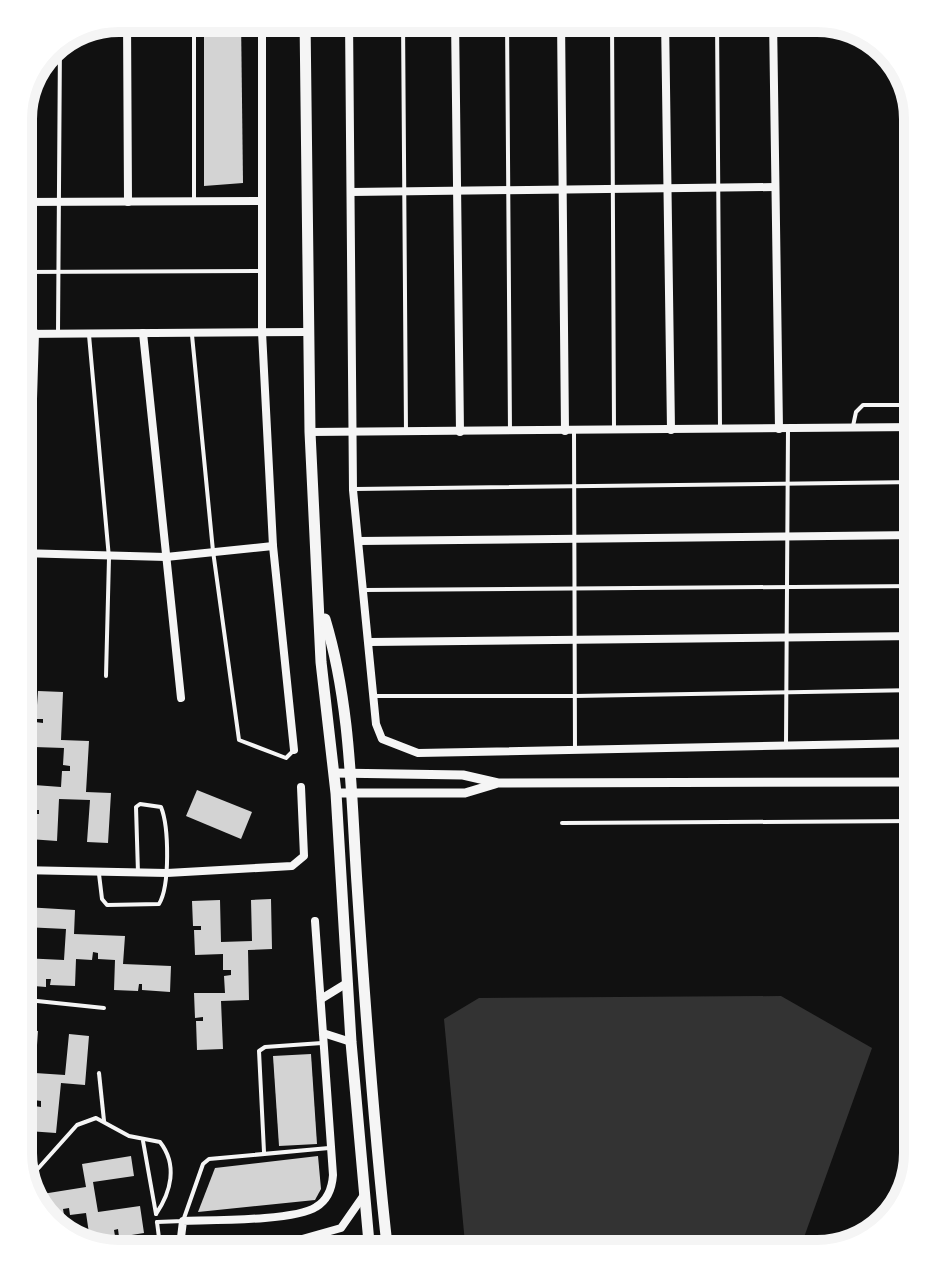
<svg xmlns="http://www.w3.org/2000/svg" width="936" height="1272" viewBox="0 0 936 1272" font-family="Ubuntu,sans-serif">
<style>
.water{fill:#333}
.building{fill:#d3d3d3}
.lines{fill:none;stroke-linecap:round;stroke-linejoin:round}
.service{stroke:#f5f5f5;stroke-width:4}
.minor{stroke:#f5f5f5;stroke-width:8}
.tertiary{stroke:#f5f5f5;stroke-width:9}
.secondary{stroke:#f5f5f5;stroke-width:11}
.rim{fill:none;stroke:#f5f5f5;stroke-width:10}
</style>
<rect width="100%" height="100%" fill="#111"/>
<path class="water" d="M781,996L872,1048L798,1254H466L444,1019L479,998Z"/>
<g class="building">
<path d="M204,18H241L243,183L204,186Z"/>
<path d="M38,691L63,692L61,740L89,741L86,792L111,793L108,843L87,842L90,800L59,799L57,841L29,839L31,814H39V810H32L34,785L61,787L62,771H70V766L63,765L64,748L34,747L35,722L43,723V719H36Z"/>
<path d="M197,790L252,812L241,839L186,816Z"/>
<path d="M271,899L272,949L248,950L249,1000L221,1001L223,1049L197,1050L196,1021H203V1017L195,1018L194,993H225L224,976L231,975V970H223V954L195,955L194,930H201V926H193L192,901L220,900L221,942L252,941L251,900Z"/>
<path d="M25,907L75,910L74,934L125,936L123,964L171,966L170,992L142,990V984H139L138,991L114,990L115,960L98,959V953L93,952L92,960L76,959L75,986L50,985L51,979H46V987L21,985L22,958L64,960L66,929L24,927Z"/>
<path d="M18,1029L38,1031L35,1073L65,1075L69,1034L89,1036L85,1085L61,1083L56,1133L28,1131L24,1174L18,1153V1122L32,1123L34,1106L41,1107V1101L34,1100L35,1084L18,1083Z"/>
<path d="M311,1054L317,1144L279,1146L273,1056Z"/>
<path d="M131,1156L134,1176L93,1182L98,1212L140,1206L144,1233L119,1237L118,1229L114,1230L115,1236L90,1240L86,1213L70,1215L69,1208L63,1209L64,1215L46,1218L38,1210L36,1195L86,1187L82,1164Z"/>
<path d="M318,1156L321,1189L315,1200L198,1212L215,1168Z"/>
</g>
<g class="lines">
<g class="service">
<path d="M194,18V200"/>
<path d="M403,18L406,432"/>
<path d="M507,18L510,432"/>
<path d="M612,18L614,428"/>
<path d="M717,18L720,427"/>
<path d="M18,272L260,271"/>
<path d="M58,333L60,41"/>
<path d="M89,335L109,558L106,676"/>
<path d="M192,335L213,551L239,740L286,758L294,750"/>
<path d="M18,393H33"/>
<path d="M853,426L856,412L863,405H918"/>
<path d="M574,431L575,749"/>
<path d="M355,489L918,482"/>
<path d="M18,498H28"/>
<path d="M364,590L918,586"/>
<path d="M374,696H575L918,690"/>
<path d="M786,745L788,429"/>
<path d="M562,823L918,821"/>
<path d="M99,874L102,899L107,905L159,904C170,886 169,827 161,807L140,804L136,807L138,873"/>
<path d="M18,999L104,1008"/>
<path d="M99,1073L104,1121"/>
<path d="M143,1141L156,1214"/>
<path d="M264,1152L259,1051L265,1047L322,1043"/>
<path d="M26,1182L77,1125L96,1118L129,1136L160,1142C178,1165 171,1192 156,1214"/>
<path d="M157,1222L183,1221L203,1164L209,1159L329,1148"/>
<path d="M157,1222L161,1254"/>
<path d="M857,1237H871"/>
</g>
<g class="minor">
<path d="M127,18L128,202"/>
<path d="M262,18V332L273,546L294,750"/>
<path d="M349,18L353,490L376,724L382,739L418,753L918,743"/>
<path d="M455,18L460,432"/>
<path d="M561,18L565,431"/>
<path d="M665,18L671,430"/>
<path d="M773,18L779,429"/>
<path d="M351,192L774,187"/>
<path d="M18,202L260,201"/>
<path d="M143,333L181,698"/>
<path d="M18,334L308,332"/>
<path d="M310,432L918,427"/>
<path d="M18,447H33"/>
<path d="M359,541L918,535"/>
<path d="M19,553L166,557L273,546"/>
<path d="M18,599L30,498L35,333"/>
<path d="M370,642L918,636"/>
<path d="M18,681L19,672"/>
<path d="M18,870L167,873L292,866L304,856L301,787"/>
<path d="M321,999L347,983"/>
<path d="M323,1033L351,1042"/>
<path d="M295,1241L341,1228L364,1195"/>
<path d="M179,1254L183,1221C211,1220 295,1221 316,1207C328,1200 332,1189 333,1175L315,921"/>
<path d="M189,1254L311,1244L330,1245L353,1254"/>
</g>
<g class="tertiary">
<path d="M334,773L463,775L498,783L918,782"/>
<path d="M336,793H465L495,784"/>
</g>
<g class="secondary">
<path d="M305,18L310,432L321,662L336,793L351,1042L370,1254"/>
<path d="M325,619C351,705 351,795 357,884C365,1007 374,1131 388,1254"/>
</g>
</g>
<path d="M0 0H936V1272H0ZM119 32H817A87 87 0 0 1 904 119V1153A87 87 0 0 1 817 1240H119A87 87 0 0 1 32 1153V119A87 87 0 0 1 119 32Z" fill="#fff" fill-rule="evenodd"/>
<path class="rim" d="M119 32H817A87 87 0 0 1 904 119V1153A87 87 0 0 1 817 1240H119A87 87 0 0 1 32 1153V119A87 87 0 0 1 119 32Z"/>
</svg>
